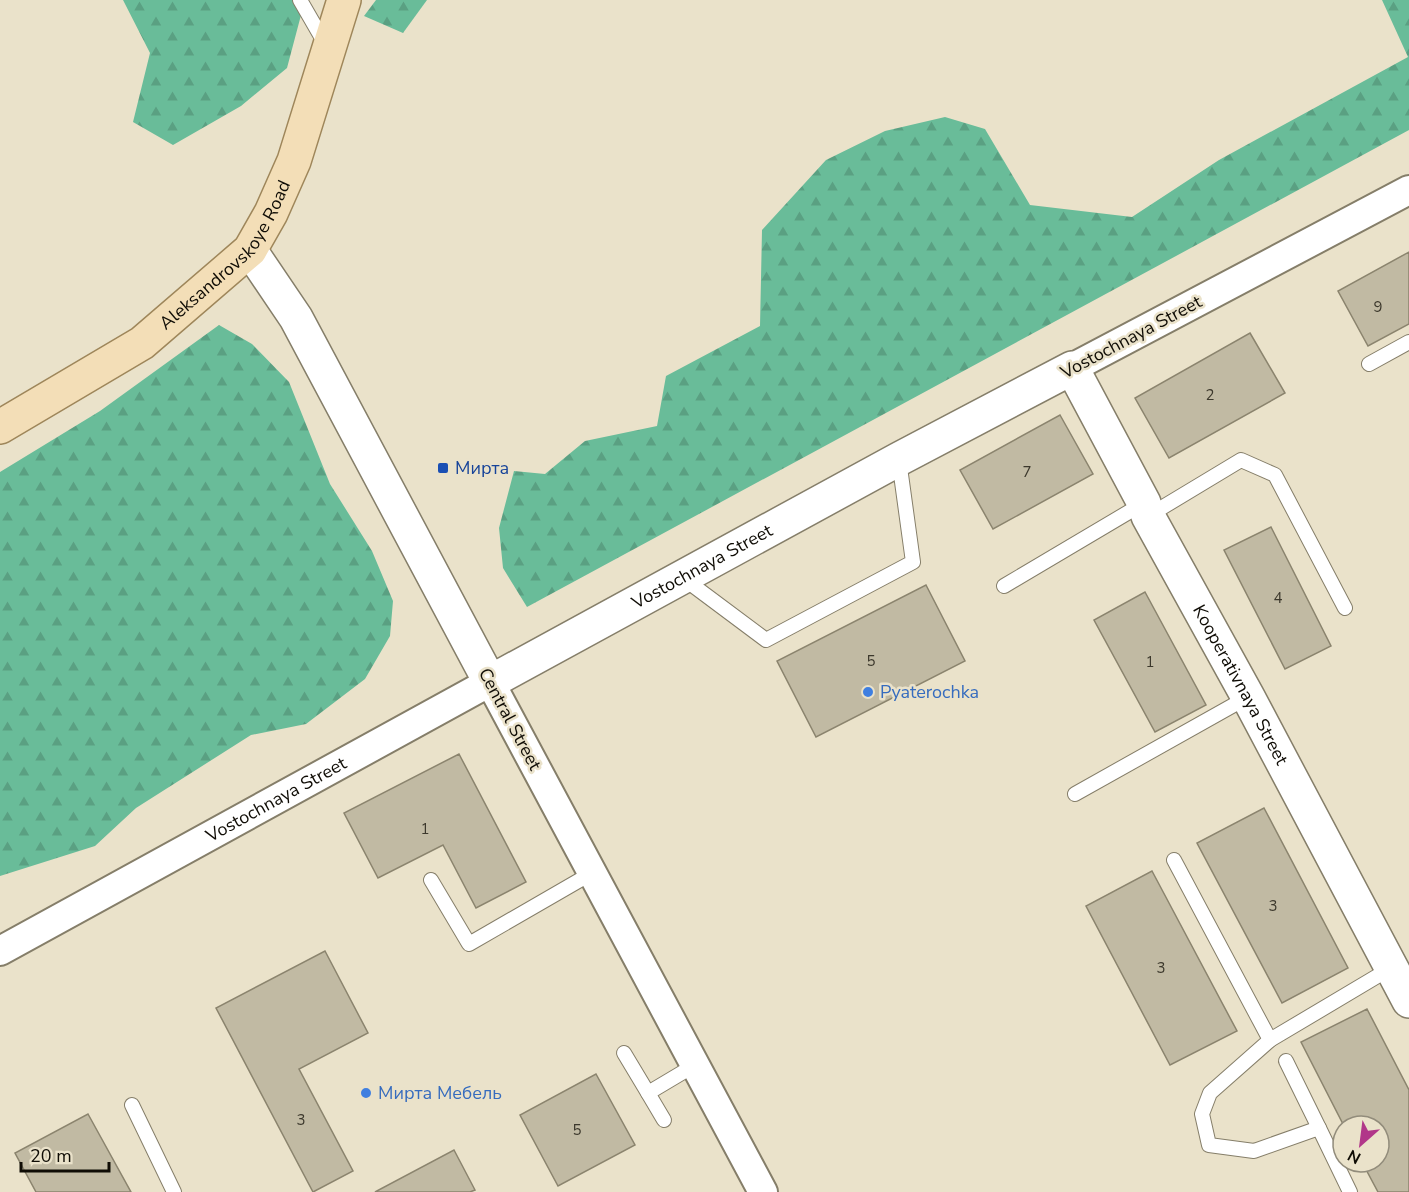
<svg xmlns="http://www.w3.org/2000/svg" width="1409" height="1192" viewBox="0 0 1409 1192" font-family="'Nunito Sans',sans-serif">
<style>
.forest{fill:url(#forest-firs)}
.building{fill:#c1baa3;stroke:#8b846e;stroke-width:1.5}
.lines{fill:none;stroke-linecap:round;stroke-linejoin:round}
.lane-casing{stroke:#857e69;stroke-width:16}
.street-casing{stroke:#857e69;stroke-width:32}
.secondary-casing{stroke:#857e69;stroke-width:36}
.primary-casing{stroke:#9e865a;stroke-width:36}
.lane{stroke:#fff;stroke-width:14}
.street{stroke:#fff;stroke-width:28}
.secondary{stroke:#fff;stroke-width:33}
.primary{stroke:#f3deb7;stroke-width:33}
.transit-dot{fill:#1a4fb4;stroke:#eae2ca;stroke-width:2}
.shop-dot{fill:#3f7fe0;stroke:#eae2ca;stroke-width:2}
.labels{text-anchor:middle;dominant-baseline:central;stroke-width:5;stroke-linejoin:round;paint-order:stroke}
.number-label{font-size:15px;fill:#3c382c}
.street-label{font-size:18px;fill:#0f0c05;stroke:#eae2ca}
.transit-label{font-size:18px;fill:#164399;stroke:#eae2ca;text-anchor:start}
.shop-label{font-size:18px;fill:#366cbe;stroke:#eae2ca;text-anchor:start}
</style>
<defs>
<pattern id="forest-firs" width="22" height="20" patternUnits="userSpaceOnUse" patternTransform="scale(1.5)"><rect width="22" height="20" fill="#69bc99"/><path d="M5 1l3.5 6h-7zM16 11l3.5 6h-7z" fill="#5aa082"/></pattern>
</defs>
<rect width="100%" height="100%" fill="#eae2ca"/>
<g class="forest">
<path d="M123,0H305L287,68L241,106L173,145L133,122L150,53Z"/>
<path d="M376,0H427L403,33L364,16Z"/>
<path d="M1382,0H1409V130L527,607L503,568L499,528L514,471L545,474L585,441L657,426L666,376L760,326L762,230L826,160L885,131L945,117L985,129L1030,205L1132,217L1219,160L1408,57Z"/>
<path d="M219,325L252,344L289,382L330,484L372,551L393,601L390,636L365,679L306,724L251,735L136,808L95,846L0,876V472L100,411Z"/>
</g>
<g class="building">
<path d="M1409,252V324L1368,346L1338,291Z"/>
<path d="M1250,333L1285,393L1169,458L1135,398Z"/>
<path d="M1060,415L1093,474L993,529L960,470Z"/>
<path d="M1271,527L1331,646L1285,669L1224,550Z"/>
<path d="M926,585L965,661L816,737L777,661Z"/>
<path d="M1145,592L1206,705L1155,732L1094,620Z"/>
<path d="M459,754L526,882L476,908L443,845L378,878L344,813Z"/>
<path d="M1264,808L1348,968L1282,1003L1197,843Z"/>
<path d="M1152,871L1237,1031L1170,1065L1086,906Z"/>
<path d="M325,951L368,1033L299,1069L353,1171L313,1192L216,1008Z"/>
<path d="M1367,1009L1409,1090V1192H1378L1362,1162H1379V1126H1344L1301,1042Z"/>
<path d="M596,1074L635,1145L558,1186L520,1115Z"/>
<path d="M88,1114L131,1192H36L15,1153Z"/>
<path d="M454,1150L475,1190L470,1192H375Z"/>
</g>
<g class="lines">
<defs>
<g id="lane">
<path d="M300,0L326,45"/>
<path d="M1369,364L1409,342"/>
<path d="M1148,516L1241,460L1275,475L1345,608"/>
<path d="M683,578L766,640L913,562L899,460"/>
<path d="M1004,586L1144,503"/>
<path d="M1075,794L1248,697"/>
<path d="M1174,860L1270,1040L1391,968"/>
<path d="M431,880L469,944L592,873"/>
<path d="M1270,1040L1210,1093L1202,1114L1209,1145L1254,1151L1319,1128L1350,1192"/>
<path d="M624,1053L648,1093L695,1065"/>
<path d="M1286,1061L1319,1128"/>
<path d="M648,1093L664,1120"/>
<path d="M132,1105L174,1192"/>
</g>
<g id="street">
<path d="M1072,368L1409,190"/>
<path id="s1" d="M0,951L490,682L763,1192"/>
</g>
<g id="secondary">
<path id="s2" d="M250,250L296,318L490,682L899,459L1072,368L1144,503L1148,516L1248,697L1409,1001"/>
</g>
<g id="primary">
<path id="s3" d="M0,427L142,343L250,250L271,213L294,161L344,0"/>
</g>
</defs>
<use href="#lane" class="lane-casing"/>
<use href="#street" class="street-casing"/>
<use href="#secondary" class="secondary-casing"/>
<use href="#primary" class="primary-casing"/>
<use href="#lane" class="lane"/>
<use href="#street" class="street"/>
<use href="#secondary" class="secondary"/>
<use href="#primary" class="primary"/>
</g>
<rect class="transit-dot" x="437" y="462" width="12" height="12" rx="3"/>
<g class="shop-dot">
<circle cx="868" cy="692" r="6"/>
<circle cx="366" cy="1093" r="6"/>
</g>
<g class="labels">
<g class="number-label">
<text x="1378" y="307">9</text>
<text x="1210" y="395">2</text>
<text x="1027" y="472">7</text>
<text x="1278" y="598">4</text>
<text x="871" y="661">5</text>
<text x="1150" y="662">1</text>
<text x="425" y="829">1</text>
<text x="1273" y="906">3</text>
<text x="1161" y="968">3</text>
<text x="301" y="1120">3</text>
<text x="577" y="1130">5</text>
</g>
<g class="street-label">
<text stroke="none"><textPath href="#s3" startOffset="288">Aleksandrovskoye Road</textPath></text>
<text transform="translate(1131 337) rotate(-28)">Vostochnaya Street</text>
<text stroke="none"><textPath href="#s2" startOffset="736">Vostochnaya Street</textPath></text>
<text stroke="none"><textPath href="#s2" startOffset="1515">Kooperativnaya Street</textPath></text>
<text transform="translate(510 719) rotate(62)">Central Street</text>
<text stroke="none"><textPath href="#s1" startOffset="315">Vostochnaya Street</textPath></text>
</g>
<g class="transit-label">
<text x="455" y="468">Мирта</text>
</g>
<g class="shop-label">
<text x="880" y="692">Pyaterochka</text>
<text x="378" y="1093">Мирта Мебель</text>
</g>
</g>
<g transform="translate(1361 1144) rotate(208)"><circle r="28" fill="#eae2ca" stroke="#928c7b" stroke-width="1.5"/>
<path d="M0-4.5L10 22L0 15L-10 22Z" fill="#b13789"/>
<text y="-9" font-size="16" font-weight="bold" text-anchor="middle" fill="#0f0c05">N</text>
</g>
<path d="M21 1162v9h88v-9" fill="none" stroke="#0f0c05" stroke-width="3"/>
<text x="30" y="1162" font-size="18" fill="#0f0c05" stroke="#eae2ca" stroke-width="4.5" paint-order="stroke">20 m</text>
</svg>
